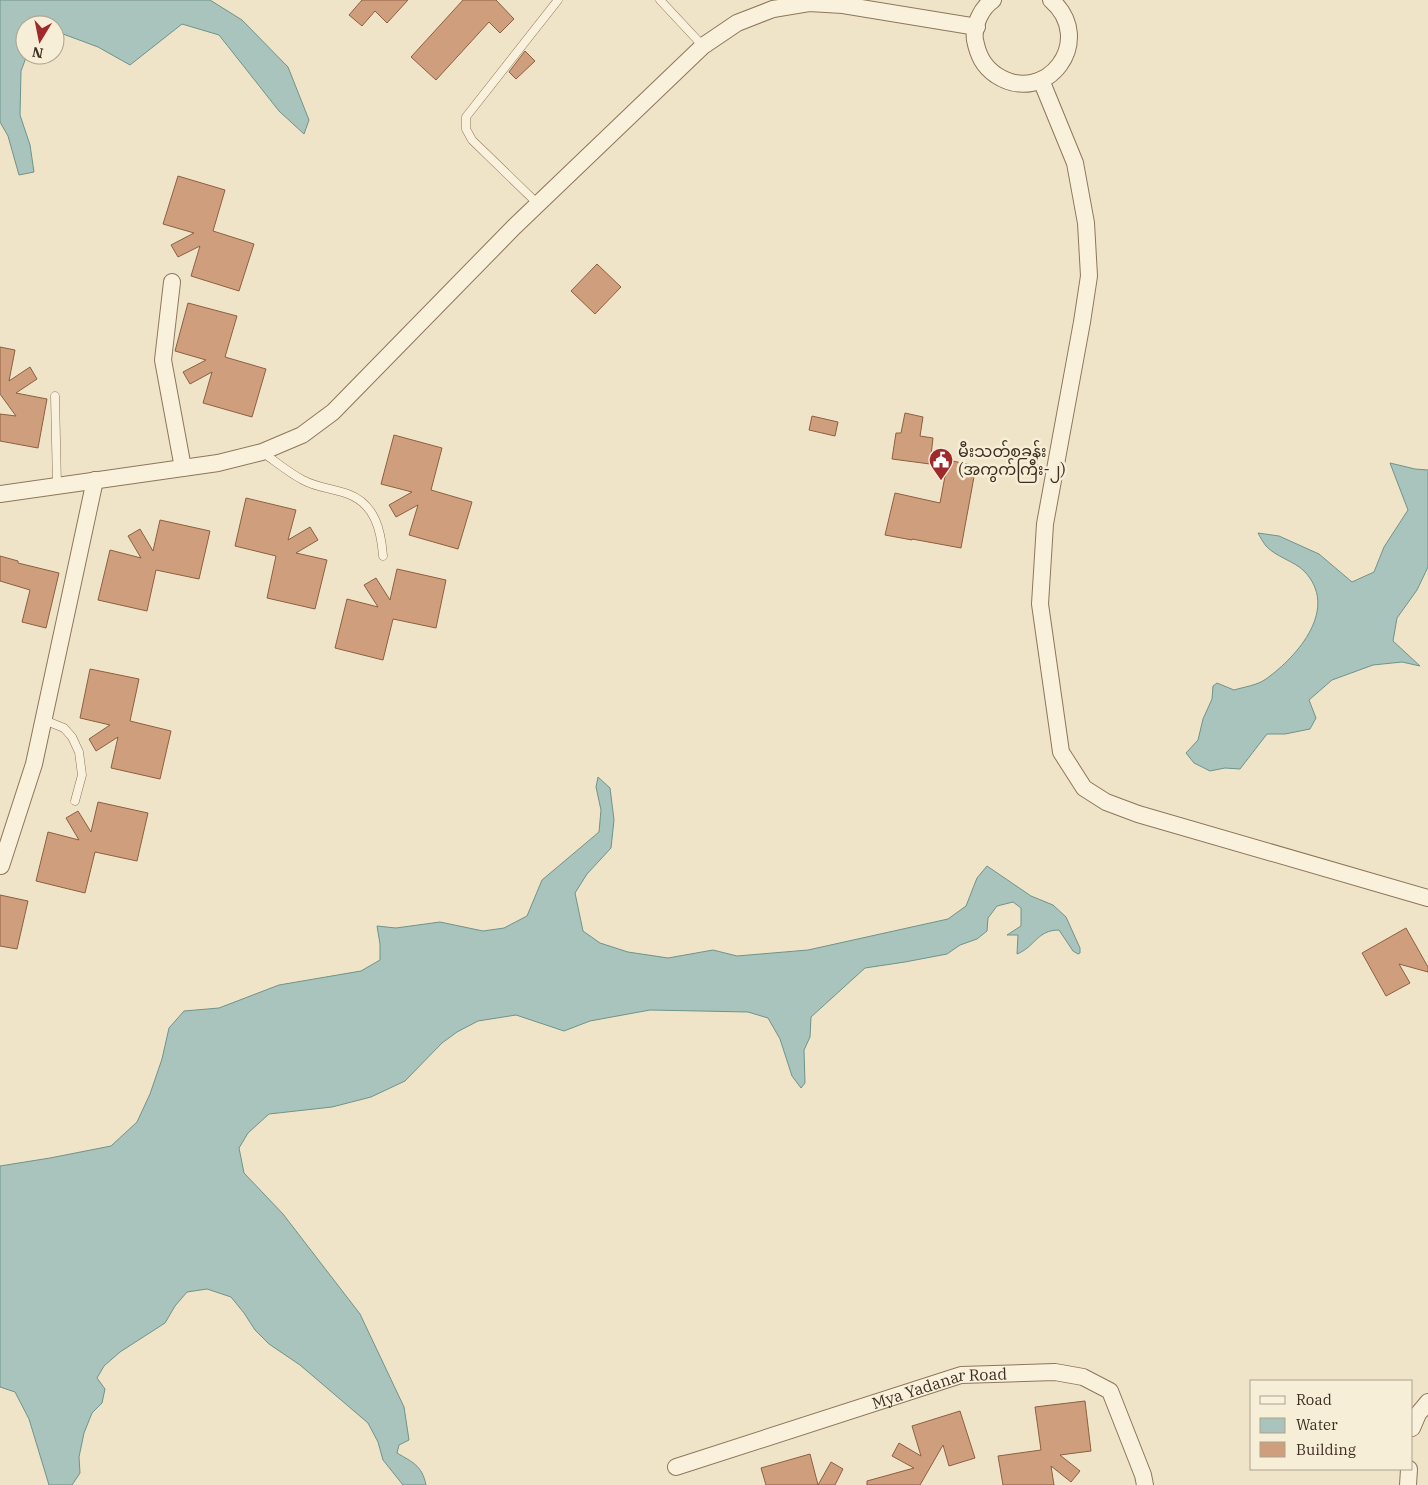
<svg xmlns="http://www.w3.org/2000/svg" width="1428" height="1485" viewBox="0 0 1428 1485" font-family="'IBM Plex Serif','Noto Sans Myanmar',serif">
<style>
.water{fill:#a9c4bc;stroke:#6f938a}
.building{fill:#cf9f7d;stroke:#8d5f41}
.lines{fill:none;stroke-linecap:round;stroke-linejoin:round}
.service-casing{stroke:#8d765c;stroke-width:9}
.minor-casing{stroke:#8d765c;stroke-width:18}
.service{stroke:#faf1dc;stroke-width:8}
.minor{stroke:#faf1dc;stroke-width:16}
.labels{text-anchor:middle;dominant-baseline:central;stroke-width:5;stroke-linejoin:round;paint-order:stroke}
.poi-label{font-size:16px;fill:#3d2e20;stroke:#f7eed8;text-anchor:start}
.street-label{font-size:16px;fill:#3d2e20;stroke:#f7eed8}
</style>
<rect width="100%" height="100%" fill="#f0e4c8"/>
<g class="water">
<path d="M0,0H210L242,20L288,67L309,120L304,134L279,111L219,35L182,24L130,65L98,47L55,31V25H25V55H27L21,71L20,115L30,145L34,172L19,175L8,136L0,122Z"/>
<path d="M1390,463L1415,469L1428,470V567L1417,590L1397,618L1393,641L1420,666L1402,662L1373,665L1332,680L1309,700L1316,718L1310,729L1285,734H1267L1240,769L1225,768L1210,771L1194,763L1186,753L1198,740L1203,719L1212,699L1213,686L1217,683L1234,690C1244,687 1258,685 1266,679C1298,656 1340,608 1304,571C1294,561 1276,557 1266,546C1263,542 1260,537 1258,533L1279,536L1319,554L1352,582L1374,572L1384,547L1408,510Z"/>
<path d="M598,777L610,788L614,820L611,848L587,874L575,893L583,931L600,943L628,952L668,958L713,950L737,956L808,950L948,919L966,906L977,878L987,866L1031,896L1053,905L1066,917L1080,948V953L1078,954L1073,951L1059,930C1037,930 1035,947 1017,954L1018,935H1007L1021,926V908L1013,902L997,906L988,918L987,931L977,939L960,945L947,954L905,962L865,968L811,1017L810,1037L804,1050L805,1083L801,1088L792,1076L780,1039L768,1018L748,1012L650,1010L590,1021L564,1031L516,1015L478,1021L457,1032L442,1043L405,1081L371,1097L332,1107L269,1114L248,1133L239,1148L244,1173L283,1214L360,1314L404,1407L409,1440L399,1445L397,1453C412,1462 422,1465 426,1485H403L383,1460L378,1442L368,1423L300,1365L269,1344L255,1330L244,1313L231,1297L207,1289L187,1292L175,1306L165,1323L120,1352L104,1366L97,1378L105,1389L102,1403L92,1413L84,1433L79,1457L80,1473L72,1485H49L29,1419L15,1392L0,1387V1166L50,1158L111,1146L137,1122L150,1094L162,1059L169,1028L184,1011L219,1008L279,985L361,971L380,960V944L377,926L396,928L440,922L483,931L504,928L527,916L542,880L599,832L601,810L596,787Z"/>
</g>
<g class="building">
<path d="M362,0H408L387,23L375,11L362,26L349,15Z"/>
<path d="M463,0H496L514,19L500,33L489,22L436,80L411,57Z"/>
<path d="M525,51L535,61L516,79L509,72Z"/>
<path d="M178,176L225,190L213,231L254,244L239,291L191,276L200,246L178,257L171,245L194,233L163,224Z"/>
<path d="M597,264L621,287L595,314L571,291Z"/>
<path d="M188,303L237,316L225,357L266,369L252,417L203,403L212,372L190,384L183,372L206,360L175,351Z"/>
<path d="M0,347L15,350L9,381L30,367L37,379L16,393L47,399L38,448L0,441V414L16,416L0,394Z"/>
<path d="M905,413L923,417L920,436L933,438L930,464L892,459L896,433H901Z"/>
<path d="M812,416L838,422L835,436L809,430Z"/>
<path d="M394,435L442,448L431,490L472,502L458,549L409,535L418,505L396,517L389,505L412,492L381,484Z"/>
<path d="M948,460L976,466L961,548L912,539V540L885,535L895,493L940,503Z"/>
<path d="M246,498L296,510L288,540L310,527L318,540L296,553L327,560L315,609L267,598L276,556L235,546Z"/>
<path d="M160,520L210,531L199,579L156,570L147,611L98,600L110,550L141,558L128,536L140,529L153,551Z"/>
<path d="M0,556L18,561V563L59,573L46,628L22,622L30,590L0,581Z"/>
<path d="M397,569L446,580L436,628L393,619L383,660L335,648L347,599L378,607L364,585L376,578L390,600Z"/>
<path d="M90,669L139,679L130,721L171,731L160,779L111,768L118,737L96,751L89,739L110,725L80,718Z"/>
<path d="M98,802L148,813L137,861L95,852L85,893L36,881L48,832L79,840L66,818L78,811L91,832Z"/>
<path d="M0,895L28,901L17,949L0,946Z"/>
<path d="M1406,928L1428,967V972L1399,964L1410,983L1386,996L1362,953Z"/>
<path d="M1085,1401L1091,1451L1060,1455L1080,1471L1071,1482L1051,1466L1054,1485H1003L998,1456L1041,1450L1035,1407Z"/>
<path d="M960,1411L975,1458L949,1466L943,1445L920,1485H867V1481L914,1468L892,1456L899,1443L921,1456L912,1426Z"/>
<path d="M810,1454L818,1485L831,1462L843,1469L835,1485H766L761,1468Z"/>
</g>
<g class="lines">
<defs>
<g id="service">
<path d="M660,0L703,46"/>
<path d="M538,204L472,140L466,129V117L558,0"/>
<path d="M55,396L57,485"/>
<path d="M262,452C275,461 289,473 303,480C317,488 333,488 348,494C375,504 381,530 383,556"/>
<path d="M44,720L64,728L72,737L79,752L82,775L75,801"/>
</g>
<g id="minor">
<path d="M993,0C981,8 973,26 975,40C978,55 983,66 996,75C1046,108 1097,40 1051,0"/>
<path d="M1041,80L1075,163L1086,223L1089,276L1082,322L1045,524L1040,604L1061,752L1084,788L1106,802L1138,814L1428,898"/>
<path d="M172,282L163,360L183,468"/>
<path d="M0,494L218,463L262,452L302,435L333,412L514,227L703,46L737,23L773,9L809,3L843,5L977,27"/>
<path d="M1,866L34,764L95,480"/>
<path d="M1412,1428L1418,1414L1428,1402"/>
<path id="s1" d="M676,1467L961,1375L1055,1372L1083,1377L1110,1391L1143,1475L1145,1485"/>
<path d="M1408,1485L1409,1469"/>
</g>
</defs>
<use href="#service" class="service-casing"/>
<use href="#minor" class="minor-casing"/>
<use href="#service" class="service"/>
<use href="#minor" class="minor"/>
</g>
<defs>
<symbol id="civic-pin" viewBox="-11 -11 22 30"><path d="M0 17L-7.5 6A9.5 9.5 0 1 1 7.5 6Z" fill="#9e2a2b" stroke="#f7eed8"/><path d="M-.6-6.5H3V-4.5H.6V-3L4-1V1h2V6H-6V1h2V-1L-.6-3ZM-1.2 2.5V6h2.4V2.5Z" fill="#fff"/></symbol>
</defs>
<g fill-rule="evenodd">
<use href="#civic-pin" x="927" y="446" width="28" height="38"/>
</g>
<g class="labels">
<g class="poi-label">
<text x="958" y="451">မီးသတ်စခန်း<tspan x="958" dy="18">(အကွက်ကြီး-၂)</tspan></text>
</g>
<g class="street-label">
<text stroke="none"><textPath href="#s1" startOffset="276">Mya Yadanar Road</textPath></text>
</g>
</g>
<rect x="1250" y="1380" width="162" height="90" fill="#f7eed8" stroke="#ada18e"/>
<rect x="1260" y="1396" width="25" height="8" fill="#faf1dc" stroke="#ada18e"/>
<text x="1296" y="1405" font-size="15" fill="#3d2e20">Road</text>
<rect x="1260" y="1418" width="25" height="15" fill="#a9c4bc" stroke="#ada18e"/>
<text x="1296" y="1430" font-size="15" fill="#3d2e20">Water</text>
<rect x="1260" y="1442" width="25" height="15" fill="#cf9f7d" stroke="#ada18e"/>
<text x="1296" y="1455" font-size="15" fill="#3d2e20">Building</text>
<g transform="translate(40 40) rotate(190)"><circle r="24" fill="#f7eed8" stroke="#ada18e"/>
<path d="M0-4L9 19L0 12L-9 19Z" fill="#9e2a2b"/>
<text y="-8" font-size="14" font-weight="bold" text-anchor="middle" fill="#3d2e20">N</text>
</g>
</svg>
